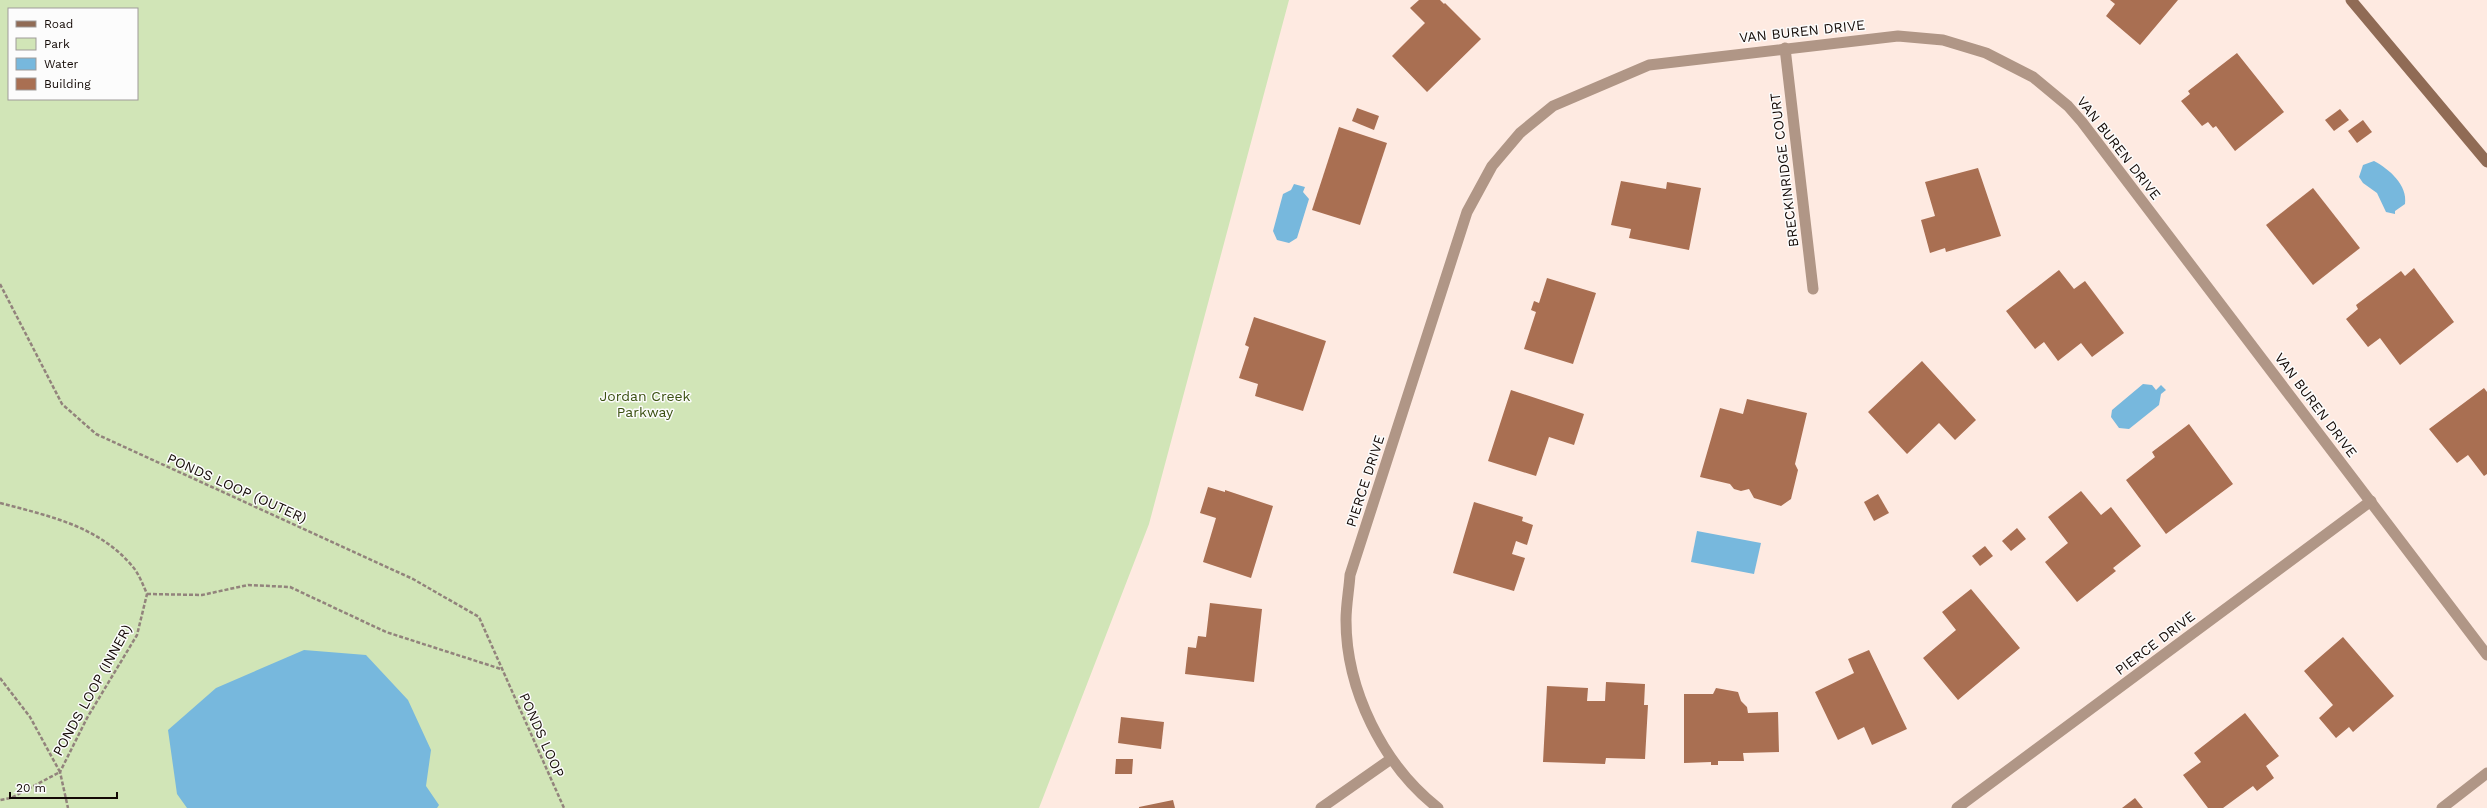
<svg xmlns="http://www.w3.org/2000/svg" width="2487" height="808" viewBox="0 0 2487 808" font-family="'Work Sans',sans-serif">
<style>
.green{fill:#d1e5b7;fill-rule:evenodd}
.water{fill:#77b8dd}
.building{fill:#a96f52}
.lines{fill:none;stroke-linecap:round;stroke-linejoin:round}
.path{stroke:#92837c;stroke-width:2.5;stroke-dasharray:4 2;stroke-linecap:butt}
.minor{stroke:#b09686;stroke-width:11}
.tertiary{stroke:#b09686;stroke-width:11}
.secondary{stroke:#906b55;stroke-width:11}
.labels{text-anchor:middle;dominant-baseline:central;stroke-width:3;stroke-linejoin:round;paint-order:stroke}
.street-label{font-size:14px;fill:#130905;stroke:#fcfcfc}
.park-label{font-size:14px;fill:#3a5010;stroke:#fcfcfc}
</style>
<rect width="100%" height="100%" fill="#feeae1"/>
<path class="green" d="M0,0H1289L1149,524L1039,808H0ZM9,9H137V99H9Z"/>
<g class="water">
<path d="M2374,161C2389,169 2408,185 2405,204L2395,211V214L2386,212L2377,193L2363,183L2359,177L2363,165Z"/>
<path d="M1294,184L1305,187L1303,192L1309,199L1297,238L1289,243L1277,240L1273,231L1283,194L1291,190Z"/>
<path d="M2143,384L2152,385L2156,390L2161,385L2166,390L2161,394L2159,405L2129,429L2119,428L2111,417L2112,410Z"/>
<path d="M1697,531L1761,543L1754,574L1691,562Z"/>
<path d="M304,650L366,655L408,700L431,750L426,786L439,805L437,808H187L177,794L168,730L216,688Z"/>
</g>
<g class="building">
<path d="M1419,0H1440L1444,4L1445,3L1481,39L1427,92L1392,56L1425,23L1410,8Z"/>
<path d="M2110,0H2178L2140,45L2106,16L2115,4Z"/>
<path d="M2237,53L2284,112L2235,151L2216,126L2213,128L2208,122L2202,126L2181,101L2190,94L2188,91Z"/>
<path d="M1357,108L1379,116L1374,130L1352,121Z"/>
<path d="M2340,109L2349,120L2334,131L2325,120Z"/>
<path d="M2363,120L2372,132L2357,143L2348,131Z"/>
<path d="M1339,127L1387,143L1360,225L1312,210Z"/>
<path d="M1978,168L2001,236L1946,252L1945,248L1930,253L1921,220L1935,216L1925,182Z"/>
<path d="M1621,181L1666,189L1667,182L1701,188L1689,250L1629,238L1631,229L1611,225Z"/>
<path d="M2313,188L2360,248L2313,285L2266,225Z"/>
<path d="M2414,268L2454,322L2400,365L2380,338L2368,347L2346,319L2358,309L2356,305L2401,271L2405,276Z"/>
<path d="M2059,270L2074,289L2085,281L2124,333L2092,357L2081,343L2058,361L2044,342L2035,349L2006,311Z"/>
<path d="M1547,278L1596,293L1573,364L1524,349L1536,312L1531,310L1534,301L1539,303Z"/>
<path d="M1254,317L1326,341L1303,411L1255,396L1258,384L1239,378L1249,347L1245,345Z"/>
<path d="M1922,361L1976,420L1955,440L1939,423L1907,454L1868,412Z"/>
<path d="M2484,388L2487,392V474L2484,476L2468,455L2457,463L2429,429Z"/>
<path d="M1511,390L1584,414L1574,445L1549,437L1536,476L1488,461Z"/>
<path d="M1747,399L1807,413L1795,464L1798,470L1791,499L1781,506L1754,498L1749,489L1741,491L1734,489L1730,484L1700,477L1720,408L1743,414Z"/>
<path d="M2189,424L2233,484L2166,534L2126,480L2155,457L2152,452Z"/>
<path d="M1208,487L1225,492V490L1273,506L1251,578L1203,562L1216,518L1200,513Z"/>
<path d="M2081,491L2101,515L2111,507L2141,546L2113,568L2116,571L2077,602L2045,562L2068,543L2048,517Z"/>
<path d="M1878,494L1889,513L1874,521L1864,502Z"/>
<path d="M1474,502L1523,517L1522,521L1533,525L1527,545L1516,541L1512,554L1525,558L1514,591L1453,573Z"/>
<path d="M2017,528L2026,539L2011,551L2002,541Z"/>
<path d="M1985,546L1993,556L1980,566L1972,556Z"/>
<path d="M1971,589L2020,648L1958,700L1923,658L1956,630L1942,612Z"/>
<path d="M1210,603L1262,609L1254,682L1185,674L1188,647L1196,648L1198,636L1206,637Z"/>
<path d="M2343,637L2394,696L2353,732L2349,727L2336,738L2319,718L2333,705L2304,671Z"/>
<path d="M1869,650L1907,729L1872,745L1864,727L1838,740L1815,692L1854,673L1848,659Z"/>
<path d="M1606,682L1645,684L1644,705H1648L1645,759L1606,758L1605,764L1543,762L1547,686L1588,688L1587,701H1605Z"/>
<path d="M1716,688L1738,692L1741,701L1747,707L1748,713L1778,712L1779,752L1743,753L1744,761H1718V765H1711V762L1684,763V694H1713Z"/>
<path d="M2245,713L2279,756L2266,766L2274,778L2257,791L2253,786L2223,808H2208L2183,775L2201,762L2194,753Z"/>
<path d="M1121,717L1164,722L1161,749L1118,743Z"/>
<path d="M1116,759H1133L1132,774H1115Z"/>
<path d="M2135,798L2143,808H2122Z"/>
<path d="M1173,800L1175,808H1139V807Z"/>
</g>
<g class="lines">
<g class="path">
<path d="M0,284L62,404L96,434L413,579L479,617L564,808"/>
<path d="M0,503C49,516 99,526 133,567C139,574 143,585 147,594L137,635L87,718L60,772L68,808"/>
<path d="M147,594L202,595L248,585L290,587L386,632L501,669"/>
<path d="M0,678L30,717L60,772L11,798L0,800"/>
</g>
<g class="minor">
<path d="M1785,48L1813,289"/>
<path d="M1321,808L1391,759"/>
<path d="M1438,808C1383,765 1346,690 1346,620C1346,605 1349,590 1350,575L1467,212L1492,166L1520,133L1553,106L1649,65L1898,36L1943,40L1986,53L2033,77L2068,106L2082,122L2487,655"/>
<path d="M1957,808L2371,501"/>
</g>
<path class="tertiary" d="M2442,808L2487,773"/>
<path class="secondary" d="M2351,0L2487,162"/>
</g>
<g class="labels">
<g class="street-label">
<text transform="translate(1802 31) rotate(-6)">VAN BUREN DRIVE</text>
<text transform="translate(2119 148) rotate(52)">VAN BUREN DRIVE</text>
<text transform="translate(1784 170) rotate(-97)">BRECKINRIDGE COURT</text>
<text transform="translate(2316 405) rotate(53)">VAN BUREN DRIVE</text>
<text transform="translate(1365 481) rotate(-72)">PIERCE DRIVE</text>
<text transform="translate(237 488) rotate(24)">PONDS LOOP (OUTER)</text>
<text transform="translate(2155 643) rotate(-37)">PIERCE DRIVE</text>
<text transform="translate(92 690) rotate(-61)">PONDS LOOP (INNER)</text>
<text transform="translate(542 735) rotate(66)">PONDS LOOP</text>
</g>
<g class="park-label">
<text x="645" y="396">Jordan Creek<tspan x="645" dy="16">Parkway</tspan></text>
</g>
</g>
<rect x="8" y="8" width="130" height="92" fill="#fcfcfc" stroke="#9f9b99"/>
<rect x="16" y="21" width="20" height="6" fill="#906b55" stroke="#9f9b99"/>
<text x="44" y="28" font-size="12" fill="#130905">Road</text>
<rect x="16" y="38" width="20" height="12" fill="#d1e5b7" stroke="#9f9b99"/>
<text x="44" y="48" font-size="12" fill="#130905">Park</text>
<rect x="16" y="58" width="20" height="12" fill="#77b8dd" stroke="#9f9b99"/>
<text x="44" y="68" font-size="12" fill="#130905">Water</text>
<rect x="16" y="78" width="20" height="12" fill="#a96f52" stroke="#9f9b99"/>
<text x="44" y="88" font-size="12" fill="#130905">Building</text>
<path d="M10 792v6h107v-6" fill="none" stroke="#130905" stroke-width="2"/>
<text x="16" y="792" font-size="12" fill="#130905" stroke="#fcfcfc" stroke-width="3" paint-order="stroke">20 m</text>
</svg>
